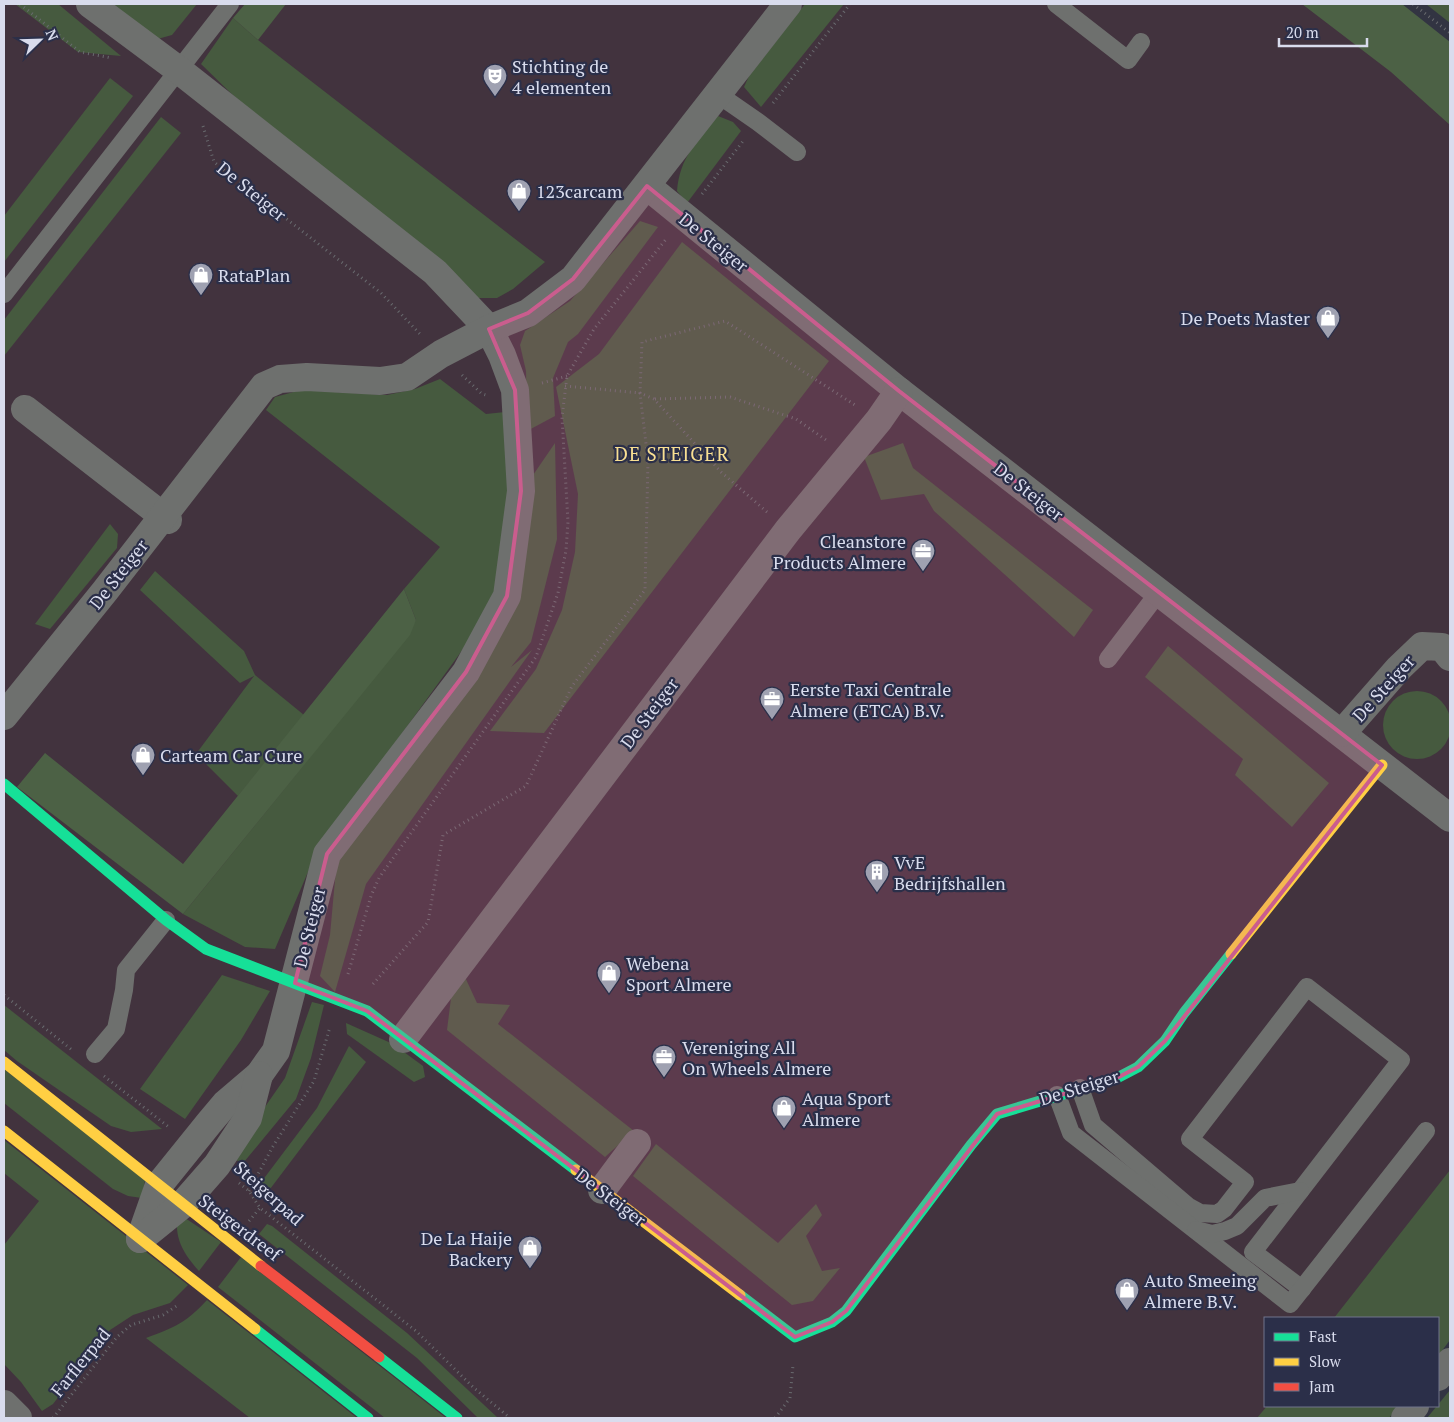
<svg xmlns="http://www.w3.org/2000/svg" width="1454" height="1422" viewBox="0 0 1454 1422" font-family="'PT Serif',serif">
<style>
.industrial{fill:#42333e}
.green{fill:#465a3f}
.forest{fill:#4c6145}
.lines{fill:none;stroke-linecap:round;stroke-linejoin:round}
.path{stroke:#696b6f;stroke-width:3;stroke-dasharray:1 4;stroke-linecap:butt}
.lane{stroke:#6e706e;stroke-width:18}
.street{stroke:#6e706e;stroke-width:28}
.fast{stroke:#16e098;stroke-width:11}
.slow{stroke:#ffcf43;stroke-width:11}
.jam{stroke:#f24e42;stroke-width:11}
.marked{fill:#ca5d8e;fill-opacity:0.2;stroke:#ca5d8e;stroke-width:4;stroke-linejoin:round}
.labels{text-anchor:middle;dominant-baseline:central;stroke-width:4.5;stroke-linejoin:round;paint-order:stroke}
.poi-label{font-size:18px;fill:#d9dced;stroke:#2b2f49;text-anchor:start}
.street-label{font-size:18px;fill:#d9dced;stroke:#2b2f49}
.neighbourhood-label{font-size:19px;letter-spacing:1px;fill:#f8df92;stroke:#2b2f49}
</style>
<rect width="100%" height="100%" fill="#323442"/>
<path class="industrial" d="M4,4H1370L1450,69V1278L1418,1318H1265V1406H1347L1337,1418H4Z"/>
<g class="green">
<path d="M15,4H58L121,56L78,52Z"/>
<path d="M105,4H197L172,35L154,40Z"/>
<path d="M805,4H844L761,107L744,87L749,76Z"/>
<path d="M1426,4H1450V23Z"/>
<path d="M233,18L258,40L545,262L513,289L497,298H473L242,104L201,64Z"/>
<path d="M110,78L133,96L4,262V216Z"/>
<path d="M718,116L733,122L741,131L687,203L677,191C680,157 697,141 718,116Z"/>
<path d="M161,117L181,133L4,356V320Z"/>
<path d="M640,221L658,227L578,334L568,342L553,378L555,416L527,431L526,371L520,345L525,331L570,301Z"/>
<path d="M682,242L829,361L544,733L490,731L536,669L562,610L575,552L578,494L556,387L599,354Z"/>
<path d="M440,379L486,414L505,412L510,477L495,598L484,620L317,851L275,949L245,947L183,914L307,761L416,620L404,589L440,547L266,410L275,397L301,390L387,395L415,389Z"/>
<path d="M555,443L557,539L531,642L511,667L532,650L366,884L335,992L320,976L330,935L337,858L516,605L531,478Z"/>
<path d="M903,443L913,468L1093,610L1074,637L934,511L924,494L881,500L864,457Z"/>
<path d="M110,524L118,534L117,548L50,629L35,624Z"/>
<path d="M155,571L244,651L255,675L304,715L238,796L196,754L254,676L240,683L140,590Z"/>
<path d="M1168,646L1329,783L1292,827L1235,775L1243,759L1145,677Z"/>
<circle cx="1417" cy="725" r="34"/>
<path d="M222,975L270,991L241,1040L185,1119L140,1089Z"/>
<path d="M465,977L477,1003L510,1005L498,1024L634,1131L605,1157L447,1030L451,998Z"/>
<path d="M312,1002L324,1005L311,1058L296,1099L244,1162L229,1159L285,1078Z"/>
<path d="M4,1005L162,1129L131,1132L111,1126L17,1061L4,1050Z"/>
<path d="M346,1023L393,1044L423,1066L425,1077L414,1082L347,1034Z"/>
<path d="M349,1046L366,1062L264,1197L256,1189L317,1108Z"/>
<path d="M4,1069L145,1180L142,1198L128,1196L113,1189L4,1103Z"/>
<path d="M4,1140L188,1285L170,1303L133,1315L110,1330L53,1404L42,1411L21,1382L4,1364V1245L39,1201L4,1173Z"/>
<path d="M656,1144L778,1243L816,1204L822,1215L806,1236L822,1271L840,1268L813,1301L792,1305L633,1176Z"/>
<path d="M1450,1170V1340L1438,1356V1318H1334Z"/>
<path d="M179,1214L221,1242L199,1271C184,1255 172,1235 179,1214Z"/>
<path d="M267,1224L272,1226L407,1333L498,1418H478L417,1358L259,1234Z"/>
<path d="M241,1257L446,1418H385L218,1287Z"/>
<path d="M207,1300L357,1418H250L146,1338C175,1327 186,1323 207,1300Z"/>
<path d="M1450,1390V1418H1427Z"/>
<path d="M1267,1406H1399L1389,1418H1257Z"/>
</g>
<g class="forest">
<path d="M245,4H286L258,40L233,18Z"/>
<path d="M1302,4H1402L1450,42V125L1391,72Z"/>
<path d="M404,589L416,620L410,635L183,914L17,787L45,753L183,864Z"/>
</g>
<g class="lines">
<g class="path">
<path d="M20,4L80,52L112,58"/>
<path d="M1413,4L1450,33"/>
<path d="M773,103L850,4"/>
<path d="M203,126L214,162L381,293L420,334"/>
<path d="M702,194L744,140"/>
<path d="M462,375L482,394L486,395"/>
<path d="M542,383L567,376"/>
<path d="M655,399L730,397L796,419L826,440"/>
<path d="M767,512L721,472L654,399L640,393L642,342L725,321L855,405"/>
<path d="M348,974L371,896L379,878L536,657L558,593L566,550L568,522L562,417L567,376L594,329L667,238"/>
<path d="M373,984L428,922L443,835L526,786L572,686L645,590L648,461L640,393L565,386"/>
<path d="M4,995L72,1050"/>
<path d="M104,1076L170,1128"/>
<path d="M239,1183L249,1191L260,1208L416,1331L474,1388L510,1418"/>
<path d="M249,1191L272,1148L314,1081L330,1027"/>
<path d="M249,1221L260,1208"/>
<path d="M53,1418L117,1337L131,1325L163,1315L178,1305"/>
<path d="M775,1418L790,1398L793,1365"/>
</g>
<g class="lane">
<path d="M1056,4L1128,60L1141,42"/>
<path d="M719,95L758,122L797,152"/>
<path d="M4,294L230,4"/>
<path d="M1108,659L1159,592"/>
<path d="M95,1054L116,1029L124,990L126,970L166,920"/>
<path d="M1080,1088L1093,1125L1189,1207L1200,1213L1217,1214L1224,1209L1245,1182L1190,1139L1307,987L1401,1060L1253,1252L1302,1289"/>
<path d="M1057,1095L1071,1133L1290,1304L1426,1131"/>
<path d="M1196,1230L1212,1234L1225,1231L1237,1226L1265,1198L1300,1191"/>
</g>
<g class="street">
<path d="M90,4L180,71L435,272L489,329L502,355L515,390L521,491L507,596L466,672L327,854L276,1051L259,1075L225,1104L209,1123L159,1185L140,1239"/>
<path d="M647,186L899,391L1450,818"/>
<path d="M25,409L168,520"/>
<path d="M4,716L105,591L264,386L280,379L307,377L380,381L407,377L441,354L489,329L528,313L573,279L788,4"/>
<path d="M1342,733L1399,668L1422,646L1442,647L1450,657"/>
<path d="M403,1039L788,530L879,420L899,391"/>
<path d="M602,1190L637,1143"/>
<path d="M140,1239L182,1205L217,1165L248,1118L259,1075"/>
<path d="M1438,1377L1450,1362"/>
<path d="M4,1404L18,1418"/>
<path d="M1405,1418L1415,1406"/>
</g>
<g class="fast">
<path d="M4,784L166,920L206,949L367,1011L576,1170"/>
<path d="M740,1295L795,1337L832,1322L846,1311L971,1145L997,1114L1117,1078L1138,1067L1165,1041L1184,1013L1231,954"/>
<path d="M255,1329L368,1418"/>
<path d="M379,1357L457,1418"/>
</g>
<g class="slow">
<path d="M1231,954L1382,765"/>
<path d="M4,1062L261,1266"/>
<path d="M4,1131L255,1329"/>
<path d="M576,1170L740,1295"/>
</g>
<path class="jam" d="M261,1266L379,1357"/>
</g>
<path class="marked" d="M647,186L899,391L1382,765L1165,1041L1138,1067L1117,1078L997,1114L846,1311L832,1322L795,1337L367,1011L295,983L327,854L466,672L507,596L521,491L515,390L489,329L528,313L573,279Z"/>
<defs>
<symbol id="theatre-pin" viewBox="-11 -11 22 30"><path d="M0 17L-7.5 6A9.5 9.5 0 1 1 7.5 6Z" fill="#9fa1b1" stroke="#2b2f49"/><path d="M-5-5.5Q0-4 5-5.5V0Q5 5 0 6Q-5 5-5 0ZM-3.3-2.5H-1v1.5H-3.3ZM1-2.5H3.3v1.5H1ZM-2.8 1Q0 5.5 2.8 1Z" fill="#fff"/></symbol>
<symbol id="shop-pin" viewBox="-11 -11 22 30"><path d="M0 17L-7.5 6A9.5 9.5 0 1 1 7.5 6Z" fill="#9fa1b1" stroke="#2b2f49"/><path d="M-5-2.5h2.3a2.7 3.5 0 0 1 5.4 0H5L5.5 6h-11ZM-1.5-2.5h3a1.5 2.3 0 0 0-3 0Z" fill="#fff"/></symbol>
<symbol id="office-pin" viewBox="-11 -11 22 30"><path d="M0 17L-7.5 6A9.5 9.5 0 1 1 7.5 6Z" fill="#9fa1b1" stroke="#2b2f49"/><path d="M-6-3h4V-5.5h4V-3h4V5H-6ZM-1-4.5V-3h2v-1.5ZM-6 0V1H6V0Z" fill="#fff"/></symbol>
<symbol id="building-pin" viewBox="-11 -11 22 30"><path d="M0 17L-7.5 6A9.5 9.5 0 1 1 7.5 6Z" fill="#9fa1b1" stroke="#2b2f49"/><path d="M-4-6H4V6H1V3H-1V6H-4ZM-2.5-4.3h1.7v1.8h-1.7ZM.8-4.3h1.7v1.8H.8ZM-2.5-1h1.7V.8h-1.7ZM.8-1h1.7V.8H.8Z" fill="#fff"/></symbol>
</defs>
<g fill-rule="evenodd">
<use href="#theatre-pin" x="481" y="62" width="28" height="38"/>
<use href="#shop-pin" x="505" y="177" width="28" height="38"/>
<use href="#shop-pin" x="187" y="261" width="28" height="38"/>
<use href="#shop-pin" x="1314" y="304" width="28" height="38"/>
<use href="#office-pin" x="909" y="537" width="28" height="38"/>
<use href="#office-pin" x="758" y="685" width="28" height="38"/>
<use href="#shop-pin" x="129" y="741" width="28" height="38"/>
<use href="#building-pin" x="863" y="858" width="28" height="38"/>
<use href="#shop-pin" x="595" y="959" width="28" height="38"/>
<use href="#office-pin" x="650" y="1043" width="28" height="38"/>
<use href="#shop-pin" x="770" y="1094" width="28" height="38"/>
<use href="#shop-pin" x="516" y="1234" width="28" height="38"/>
<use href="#shop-pin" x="1113" y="1276" width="28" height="38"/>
</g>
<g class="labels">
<g class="poi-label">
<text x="512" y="66">Stichting de<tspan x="512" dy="21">4 elementen</tspan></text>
<text x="536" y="191">123carcam</text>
<text x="218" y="275">RataPlan</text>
<text x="1310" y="318" text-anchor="end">De Poets Master</text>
<text x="906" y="541" text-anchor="end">Cleanstore<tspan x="906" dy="21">Products Almere</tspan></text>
<text x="790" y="689">Eerste Taxi Centrale<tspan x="790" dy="21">Almere (ETCA) B.V.</tspan></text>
<text x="160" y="755">Carteam Car Cure</text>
<text x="894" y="862">VvE<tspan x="894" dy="21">Bedrijfshallen</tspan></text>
<text x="626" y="963">Webena<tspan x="626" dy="21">Sport Almere</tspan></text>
<text x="682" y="1047">Vereniging All<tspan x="682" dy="21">On Wheels Almere</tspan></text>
<text x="802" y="1098">Aqua Sport<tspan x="802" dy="21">Almere</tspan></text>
<text x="512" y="1238" text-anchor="end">De La Haije<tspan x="512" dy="21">Backery</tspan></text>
<text x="1144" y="1280">Auto Smeeing<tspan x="1144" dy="21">Almere B.V.</tspan></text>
</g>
<g class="street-label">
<text transform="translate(252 191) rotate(39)">De Steiger</text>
<text transform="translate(714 242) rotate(39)">De Steiger</text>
<text transform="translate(1029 491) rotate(38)">De Steiger</text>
<text transform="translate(118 574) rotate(-52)">De Steiger</text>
<text transform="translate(1383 688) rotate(-48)">De Steiger</text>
<text transform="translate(649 713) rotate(-53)">De Steiger</text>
<text transform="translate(309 927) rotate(-76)">De Steiger</text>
<text transform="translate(1079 1087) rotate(-17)">De Steiger</text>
<text transform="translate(269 1193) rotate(42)">Steigerpad</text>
<text transform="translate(611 1197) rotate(37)">De Steiger</text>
<text transform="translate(240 1227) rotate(37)">Steigerdreef</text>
<text transform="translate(80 1362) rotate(-51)">Farflerpad</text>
</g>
<g class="neighbourhood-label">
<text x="672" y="453">DE STEIGER</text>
</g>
</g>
<rect width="1454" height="1422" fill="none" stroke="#d9dced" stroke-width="10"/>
<rect x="1264" y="1317" width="175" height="90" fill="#2b2f49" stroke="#71748b"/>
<rect x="1274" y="1333" width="25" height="8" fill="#16e098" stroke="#71748b"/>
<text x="1309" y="1342" font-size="15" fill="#d9dced">Fast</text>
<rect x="1274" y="1358" width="25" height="8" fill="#ffcf43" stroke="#71748b"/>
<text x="1309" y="1367" font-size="15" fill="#d9dced">Slow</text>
<rect x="1274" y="1383" width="25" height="8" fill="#f24e42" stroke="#71748b"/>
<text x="1309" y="1392" font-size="15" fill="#d9dced">Jam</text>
<g transform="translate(40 40) rotate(67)" stroke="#2b2f49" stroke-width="4" paint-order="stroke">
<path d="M0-4L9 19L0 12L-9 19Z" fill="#d9dced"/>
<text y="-8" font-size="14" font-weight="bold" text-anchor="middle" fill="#d9dced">N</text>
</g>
<path d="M1279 38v8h88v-8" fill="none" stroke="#d9dced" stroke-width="2.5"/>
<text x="1286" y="38" font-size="15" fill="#d9dced" stroke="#2b2f49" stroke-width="4" paint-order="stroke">20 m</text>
</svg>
